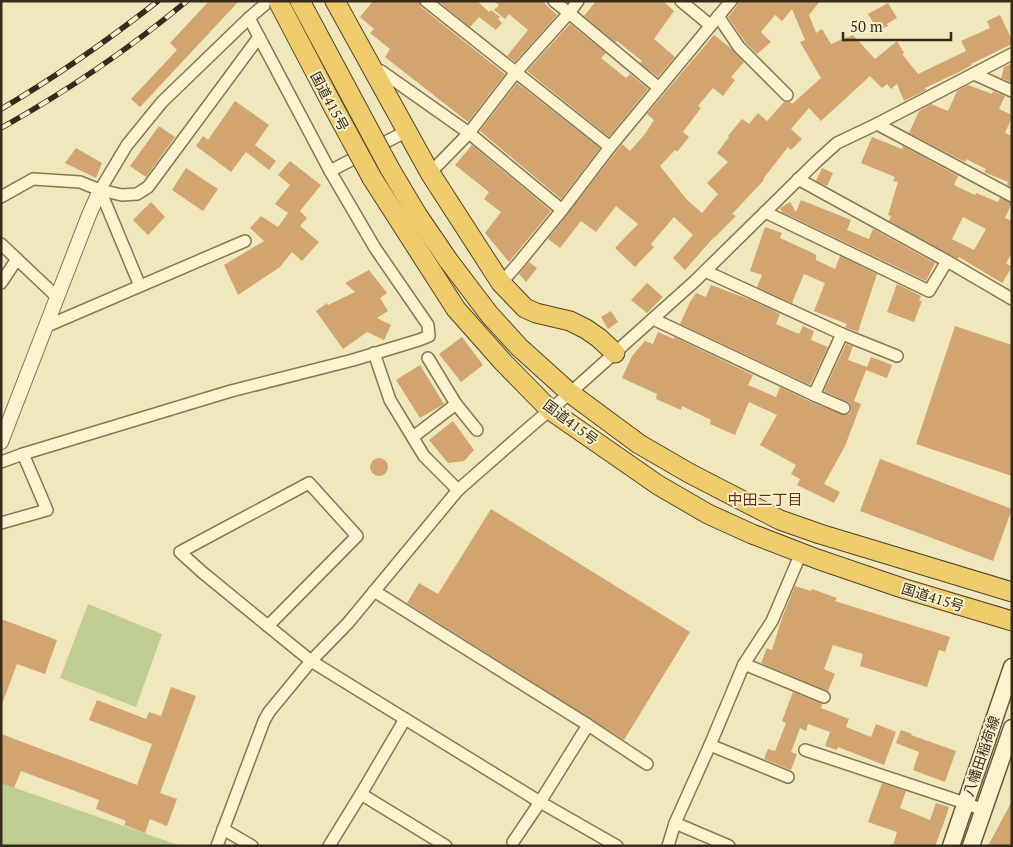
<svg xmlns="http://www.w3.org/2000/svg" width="1013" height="847" viewBox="0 0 1013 847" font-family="'PT Serif','Noto Sans JP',serif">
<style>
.green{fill:#bfce90}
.building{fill:#d1a470;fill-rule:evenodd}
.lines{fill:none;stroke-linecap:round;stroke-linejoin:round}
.minor-casing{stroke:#875;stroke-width:14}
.tertiary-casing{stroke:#875;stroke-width:16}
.secondary-casing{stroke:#6a5738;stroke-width:19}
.trunk-casing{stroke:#55432a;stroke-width:21}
.minor{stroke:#fbf3d0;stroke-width:11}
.tertiary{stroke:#fbf3d0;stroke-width:14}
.secondary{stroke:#fbf3d0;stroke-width:16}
.trunk{stroke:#eecb6b;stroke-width:19}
.rail-casing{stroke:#372c1b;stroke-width:5.5}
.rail{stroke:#f7f0cc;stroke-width:4;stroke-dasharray:11;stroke-linecap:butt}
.trunk-bridge-casing{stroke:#55432a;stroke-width:21;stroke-linecap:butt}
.trunk-bridge{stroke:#eecb6b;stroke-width:19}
.labels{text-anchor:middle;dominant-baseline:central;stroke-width:4;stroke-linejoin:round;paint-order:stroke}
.street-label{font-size:14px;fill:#372c1b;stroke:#f7f0cc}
.neighbourhood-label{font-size:15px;fill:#663118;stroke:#f7f0cc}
</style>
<rect width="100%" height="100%" fill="#f0e7bc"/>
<g class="green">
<path d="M88,604L162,634L136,707L60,678Z"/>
<path d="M1,783L181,846H1Z"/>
</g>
<g class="building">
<path d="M209,1H239L140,107L131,99L177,50L170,43Z"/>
<path d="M373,1H419L421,7L505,74L468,122L385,57L390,49L370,33L374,29L360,17Z"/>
<path d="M438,1H477L489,12L491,10L500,17L498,19L502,23L496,30L479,17L470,27Z"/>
<path d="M494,1H542L557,15L515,62L507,56L528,30L509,14L505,19L494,10L499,5Z"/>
<path d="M596,1H663L674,11L654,39L675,57L658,77L640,63L642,61L617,41L615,42L584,16Z"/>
<path d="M738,1H820L809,15L816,33L822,29L831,44L853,35L875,59L897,41L904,53L902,54L918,74L966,51L961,41L990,28L987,21L1000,15L1012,40V44L971,64L972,65L961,71L925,88L926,90L904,101L897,84L891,89L887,84L882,88L870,76L821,121L809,108L791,129L802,139L791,150L788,147L763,179L764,180L732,214L736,216L715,237H714L685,270L673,258L693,235L674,217L651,244L654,247L635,267L615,248L638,224L616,206L596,232L581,221L560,248L548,239L622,144L630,151L645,134L654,120L647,114L714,35L732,49L744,62L731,77L735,80L723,96L713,88L698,106L701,108L683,132L689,137L677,152L675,150L660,166L687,200L702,213L718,194L707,183L728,162L717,153L729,137L728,136L742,119L749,124L758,113L767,121L784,102H790L792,104L821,78L800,42L805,40L792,9L782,21L775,15L761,32L771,42L757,54L745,42L728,17L737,6Z"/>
<path d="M888,3L897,18L887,24L888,26L878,31L868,14Z"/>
<path d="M570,24L606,53L601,58L626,78L630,74L648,89L609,137L527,71Z"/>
<path d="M1012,63V81L1011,82L1001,78L1004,67Z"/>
<path d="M517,83L600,148L561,199L480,131Z"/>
<path d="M968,85L992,94L993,91L1005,96L999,109L1012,115V117L1005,133L1012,136V187L1007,185L1008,182L984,172L986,169L966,159L965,162L909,133L919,111L931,104L948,111L957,91Z"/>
<path d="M235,101L269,125L255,145L276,161L269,170L246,152L231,172L196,146L203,136L208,140Z"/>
<path d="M159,126L175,137L146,177L130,166Z"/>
<path d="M872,137L902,149L903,146L958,176L954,185L975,195L976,193L998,202L1000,198L1012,203L1005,218L1012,221V253L1006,263L1012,267L1002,283L959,257L958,259L889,221L891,216L888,215L898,182L893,181L895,177L861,163ZM963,217L986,229L974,250L952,239Z"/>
<path d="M472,145L551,211L509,262L485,233L501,212L484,199L489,192L455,165Z"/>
<path d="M76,148L102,163L96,178L65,163Z"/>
<path d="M290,161L321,185L300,211L307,218L300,226L319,242L302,261L292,252L280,267L238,295L224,265L264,241L250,228L261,216L278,227L288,213L275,204L290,185L278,175Z"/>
<path d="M186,168L218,189L203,211L172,190Z"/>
<path d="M822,168L833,173L827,186L816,181Z"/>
<path d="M801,200L851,220L847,230L869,239L873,229L935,263L926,281L782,212L780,208L790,202L796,212Z"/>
<path d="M151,202L165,217L148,235L133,220Z"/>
<path d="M765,227L782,233L780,238L813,253L816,255V260L835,269L840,256L877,274L858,332L845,327L847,324L814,311L825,283L804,274L792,303L757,287L762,275L750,271Z"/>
<path d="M529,262L537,268L526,282L519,274Z"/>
<path d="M369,270L387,293L380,298L388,311L377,318L391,325L384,340L367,332L343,349L316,311L327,303L328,305L355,292L345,283Z"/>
<path d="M647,283L663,297L647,313L631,300Z"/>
<path d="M897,284L921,296L919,301H922L914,322L887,312Z"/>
<path d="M711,285L751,300L780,314L776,324L799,334L803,326L814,331L811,340L828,347L810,385L680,324L690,302L696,293L706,297Z"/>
<path d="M611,311L618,322L608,329L601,317Z"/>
<path d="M955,326L1012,345V476L916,444Z"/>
<path d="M658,332L674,339V337L753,375L748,385L776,397L780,387L811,402L844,415L849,414L851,411V407L850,403L824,391L846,344L853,346L848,360L867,367L871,357L892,365L887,378L866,370L854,401L861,404L845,446L824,484L840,492L834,503L797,485L800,479L791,474L796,465L760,445L777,415L749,402L735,435L710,424L711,420L682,406L681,410L656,399L657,394L622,378L632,356L645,341L653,344Z"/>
<path d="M462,337L483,365L461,382L439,354Z"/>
<path d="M420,365L444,404L420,418L396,380Z"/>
<path d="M453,421L474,450L464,461L448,463L429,440Z"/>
<circle cx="379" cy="467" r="9"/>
<path d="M880,459L1012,509L993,561L860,511Z"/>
<path d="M491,509L690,632L624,740L407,603L419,583L438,594Z"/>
<path d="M795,586L811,591L812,589L837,598L835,601L950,637L945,652L939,650L927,687L860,666L863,654L833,645L824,669L835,674L828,691L761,663L767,648L772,650L782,618Z"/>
<path d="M1,619L57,640L45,674L17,664L2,704L1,703Z"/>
<path d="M171,687L196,696L160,793L177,799L167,826L150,819L145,833L124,825L126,821L96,809L99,800L21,771L14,788L1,783V734L137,785L152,744L89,720L97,700L146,719L149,712L161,716Z"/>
<path d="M793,692L822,704L821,708L849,719L846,727L871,737L876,724L896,732L884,765L838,747L837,750L825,746L830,732L808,724L806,731L800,728L791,752L797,754L791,770L764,759L768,749L775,751L786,723L782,721Z"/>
<path d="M901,730L912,734L911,735L956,751L945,782L913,770L919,752L896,743Z"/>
<path d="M882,783L906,791L900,808L930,820L936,803L949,807L943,825L935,846H893L897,832L868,822Z"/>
<path d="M1012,801V846H988Z"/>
</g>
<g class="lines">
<defs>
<g id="minor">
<path d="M426,1L610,147"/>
<path d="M554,1L569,13L578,1"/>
<path d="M681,1L710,25"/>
<path d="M718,16L739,47L787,95"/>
<path d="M374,70L381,71L469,133L430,173"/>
<path d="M974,74L1012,91"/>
<path d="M877,124L1012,196"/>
<path d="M330,171L407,131"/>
<path d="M798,179L947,261L1012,299"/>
<path d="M100,190L127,145L162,102L249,18L269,1"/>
<path d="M100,190L140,286"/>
<path d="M1,197L33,179L80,182L100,190L122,195L137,194L148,187L259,37"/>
<path d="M562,210L469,133L516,72L569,13L659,88"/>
<path d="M765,212L929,291L947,261"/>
<path d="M1,244L57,297"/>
<path d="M705,271L842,334L897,356"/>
<path d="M1,283L17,259"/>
<path d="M501,283L517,265L562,210L610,147L731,1"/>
<path d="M653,319L814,395"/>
<path d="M47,326L245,241"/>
<path d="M842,334L814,395L844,408"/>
<path d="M374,353L390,400L410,433L424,456L458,490"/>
<path d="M428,358L456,404"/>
<path d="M413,437L456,404L477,430"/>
<path d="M1,462L23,454L231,391L353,360L419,340L429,336L428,325L375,248L330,171L249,18"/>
<path d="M309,483L357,536L268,626L202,572L180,552Z"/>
<path d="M1,523L47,510L23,454"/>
<path d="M374,591L588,725"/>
<path d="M268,626L311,661L540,802L617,846"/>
<path d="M744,664L824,697"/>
<path d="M405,719L361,794L446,846"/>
<path d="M710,745L788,777"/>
<path d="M805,750L965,803L983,810"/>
<path d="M675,823L729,846"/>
<path d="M223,829L252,846"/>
<path d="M513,842L540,802L588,725L647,764"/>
<path d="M217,846L264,721L269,712L311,661L348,623L458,490L531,426L570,393L695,281L816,162L837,143L877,124L1012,54"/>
<path d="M329,846L361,794"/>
<path d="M668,846L675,823L710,745L744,664L772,621L801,553"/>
</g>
<path id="tertiary" d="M1,442L89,215L100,190"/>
<g id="secondary">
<path d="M951,846L1012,667"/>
<path d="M971,846L1012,728"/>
</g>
<g id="trunk">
<path d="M335,1L430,173L501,283L525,308L536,313L570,321L586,329L599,338L615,353"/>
<path d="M390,169L418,216L448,260L489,314L519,347L570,393L639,444L689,473L780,520L820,534L1012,592"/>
<path d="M372,178L456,309L503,362L550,410L658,485L708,514L752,534L817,559L902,588L1012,621"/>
</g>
</defs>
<use href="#minor" class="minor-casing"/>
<use href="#tertiary" class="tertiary-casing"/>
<use href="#secondary" class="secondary-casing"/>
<use href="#trunk" class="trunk-casing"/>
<use href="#minor" class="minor"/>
<use href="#tertiary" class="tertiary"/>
<use href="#secondary" class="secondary"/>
<use href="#trunk" class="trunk"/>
<defs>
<g id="rail">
<path d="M1,109C56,77 108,40 158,1"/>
<path d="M1,128C66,92 129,49 187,1"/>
</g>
</defs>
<use href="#rail" class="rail-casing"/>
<use href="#rail" class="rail"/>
<defs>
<g id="trunk-bridge">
<path d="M278,1L334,108L372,178"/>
<path d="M300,1L390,169"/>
</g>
</defs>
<use href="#trunk-bridge" class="trunk-bridge-casing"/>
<use href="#trunk-bridge" class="trunk-bridge"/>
</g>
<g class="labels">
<g class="street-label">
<text transform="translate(330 101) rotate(62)">国道415号</text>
<text transform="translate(571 422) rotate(37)">国道415号</text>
<text transform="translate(933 597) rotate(17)">国道415号</text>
<text transform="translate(981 756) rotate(-71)">八幡田稲荷線</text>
</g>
<g class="neighbourhood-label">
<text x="765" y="499">中田二丁目</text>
</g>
</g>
<rect width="1013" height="847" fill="none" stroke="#372c1b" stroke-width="5"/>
<path d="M843 32v8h108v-8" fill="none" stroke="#372c1b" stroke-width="2.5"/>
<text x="850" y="32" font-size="15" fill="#372c1b" stroke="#f7f0cc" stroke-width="4" paint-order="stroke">50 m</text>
</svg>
